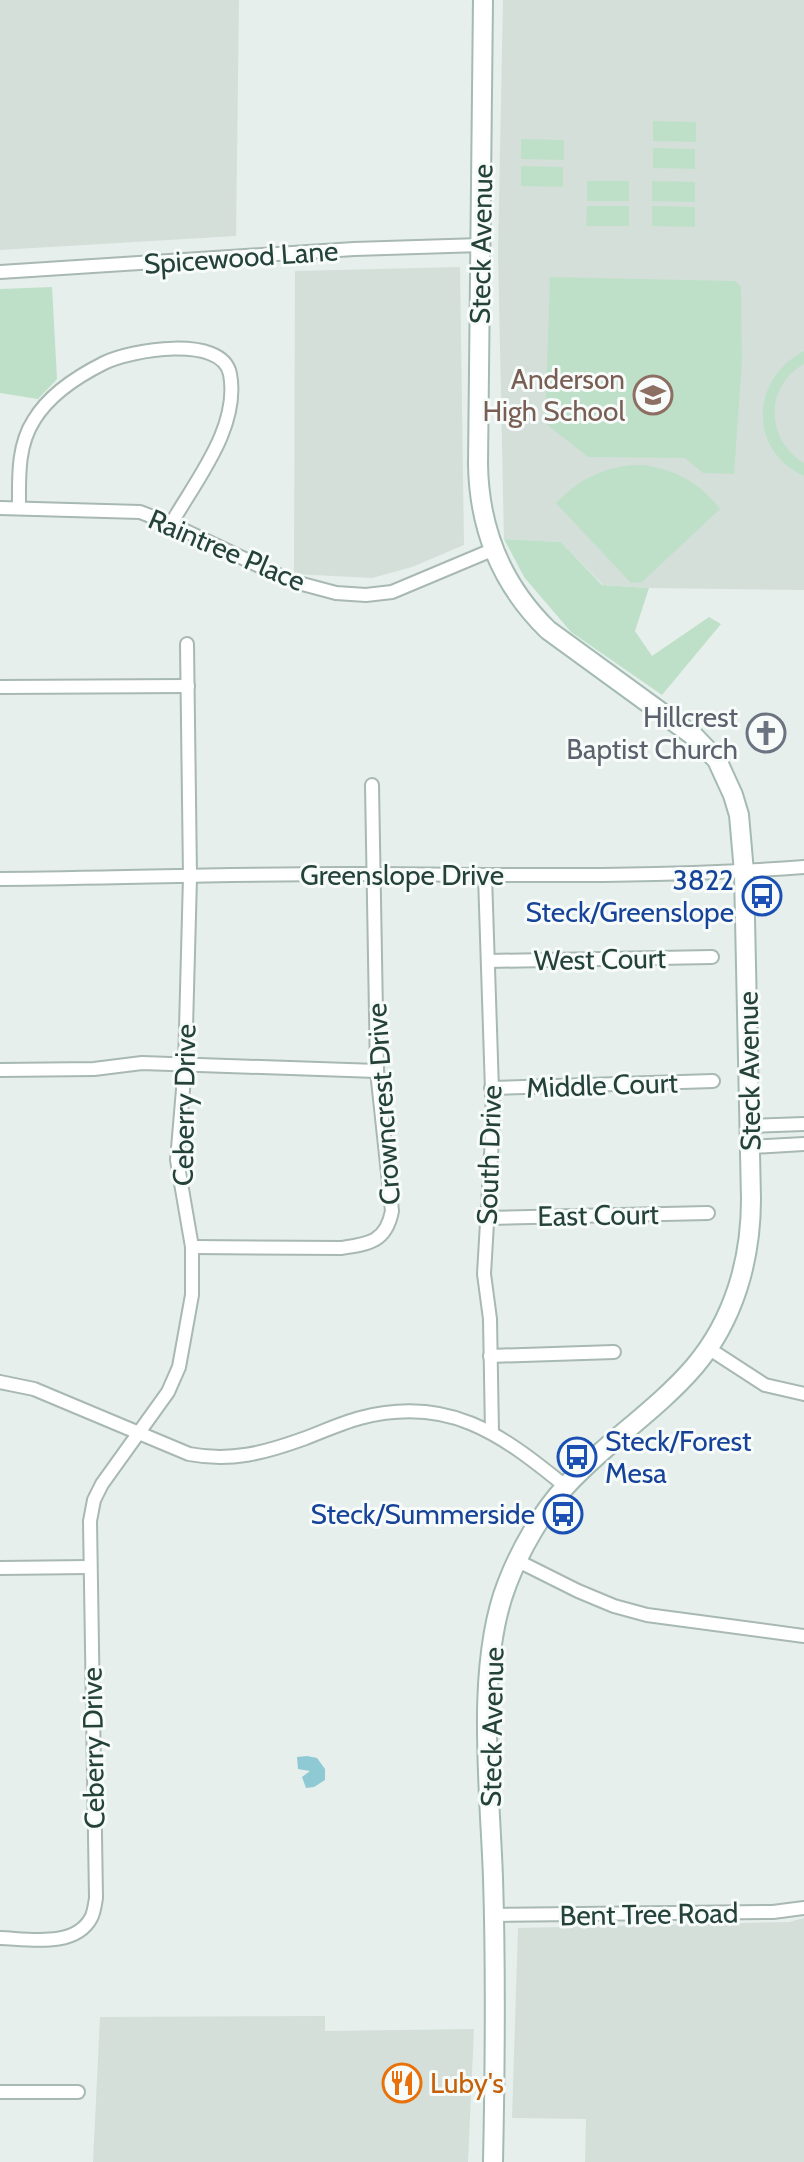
<svg xmlns="http://www.w3.org/2000/svg" width="804" height="2162" viewBox="0 0 804 2162" font-family="Cabin,sans-serif">
<style>
.built{fill:#d4dfda}
.green{fill:#bfe0c8}
.water{fill:#8ec9d4}
.lines{fill:none;stroke-linecap:round;stroke-linejoin:round}
.street-casing{stroke:#a8b8b2;stroke-width:16}
.secondary-casing{stroke:#a4bbb3;stroke-width:22}
.street{stroke:#fff;stroke-width:12}
.secondary{stroke:#fff;stroke-width:18}
.labels{text-anchor:middle;dominant-baseline:central;stroke-width:6;stroke-linejoin:round;paint-order:stroke}
.street-label{font-size:28px;fill:#24423a;stroke:#f7fbf9}
.education-label{font-size:28px;fill:#785e54;stroke:#f7fbf9;text-anchor:end}
.worship-label{font-size:28px;fill:#5b616d;stroke:#f7fbf9;text-anchor:end}
.transit-label{font-size:28px;fill:#164399;stroke:#f7fbf9;text-anchor:end}
.food-label{font-size:28px;fill:#c56008;stroke:#f7fbf9;text-anchor:start}
</style>
<rect width="100%" height="100%" fill="#e6efeb"/>
<g class="built">
<path d="M0,0H239L236,236L0,250Z"/>
<path d="M503,0H804V590L649,588L603,585L561,542L504,539L498,252Z"/>
<path d="M460,267L464,545L412,567L372,578L294,574L295,271Z"/>
<path d="M804,1918V2162H585L586,2119L512,2118L518,1928L789,1922Z"/>
<path d="M325,2016V2031L474,2029L468,2162H93L100,2017Z"/>
</g>
<g class="green">
<path d="M653,121L696,122V142L653,141Z"/>
<path d="M521,139L564,140V160L521,159Z"/>
<path d="M653,148L695,149V169L653,168Z"/>
<path d="M521,166L563,167V187L521,186Z"/>
<rect x="587" y="181" width="42" height="20"/>
<path d="M652,181L695,182V202L652,201Z"/>
<path d="M587,206H629V226H586Z"/>
<path d="M652,206L695,207V227L652,226Z"/>
<path d="M550,277L735,281L741,287L742,361L734,474L703,473L685,458L588,457L545,423Z"/>
<path d="M52,287L57,379L38,399L0,393V289Z"/>
<path d="M804,351V364C764,387 766,440 804,463V476C747,450 751,378 804,351Z"/>
<path d="M642,465C675,469 700,483 720,509L642,582L631,583L556,503C580,478 607,465 642,465Z"/>
<path d="M504,539L561,542L602,585L649,588L635,631L652,656L709,617L721,624L662,695L571,632L524,577Z"/>
</g>
<path class="water" d="M307,1756L317,1758L325,1769V1780L314,1787L306,1788L302,1777L310,1771L298,1769L297,1757Z"/>
<g class="lines">
<defs>
<g id="street">
<path d="M0,272L354,249L481,245"/>
<path d="M0,508L140,512L171,524L291,581L336,593L366,595L392,592L492,550"/>
<path d="M19,508C19,479 17,446 34,420C49,395 78,376 104,363C130,350 222,334 230,374C240,427 196,480 171,524"/>
<path d="M0,687L188,686"/>
<path d="M485,876L493,1121L484,1274L490,1319L492,1433"/>
<path d="M0,879C125,878 250,873 375,874C518,875 661,878 804,867"/>
<path d="M488,961L712,957"/>
<path d="M0,1070L94,1069L142,1063L377,1071"/>
<path d="M491,1088L713,1081"/>
<path d="M750,1126L804,1124"/>
<path d="M751,1147L804,1144"/>
<path d="M488,1218L708,1213"/>
<path d="M192,1247L341,1248C369,1244 386,1242 392,1211L377,1071L372,785"/>
<path d="M708,1348L765,1385L804,1394"/>
<path d="M490,1356L614,1352"/>
<path d="M0,1382L34,1389L189,1454C231,1462 264,1453 303,1439C322,1432 341,1423 360,1418C448,1395 500,1433 565,1486"/>
<path d="M518,1561L578,1591L614,1606L647,1615L804,1636"/>
<path d="M0,1568L89,1567"/>
<path d="M494,1915L773,1912L804,1908"/>
<path d="M0,1938C29,1939 75,1948 91,1918C94,1913 95,1904 96,1898L90,1521L94,1500L102,1484L168,1392L179,1367L192,1295V1247L177,1160L185,1066L190,877L187,644"/>
<path d="M0,2092H78"/>
</g>
<path id="secondary" d="M483,0L478,464C479,529 501,584 548,630L695,737L717,760L733,795L739,815L744,872L751,1199C751,1260 734,1320 694,1367C656,1411 605,1443 566,1486C541,1513 520,1550 507,1584C475,1666 490,1790 493,1878C496,1972 495,2068 493,2162"/>
</defs>
<use href="#street" class="street-casing"/>
<use href="#secondary" class="secondary-casing"/>
<use href="#street" class="street"/>
<use href="#secondary" class="secondary"/>
</g>
<defs>
<symbol id="school-ring" viewBox="-11 -11 22 22"><circle r="9.5" fill="#f7fbf9" stroke="#8d6e63" stroke-width="1.5"/><path d="M0-5L7-2L0 1L-7-2ZM-4 1L0 2.5L4 1V4Q0 6-4 4Z" fill="#8d6e63"/></symbol>
<symbol id="church-ring" viewBox="-11 -11 22 22"><circle r="9.5" fill="#f7fbf9" stroke="#6b7280" stroke-width="1.5"/><path d="M-1.2-6h2.4v3.5h3.3v2.4h-3.3V6h-2.4V-.1h-3.3v-2.4h3.3Z" fill="#6b7280"/></symbol>
<symbol id="bus-ring" viewBox="-11 -11 22 22"><circle r="9.5" fill="#f7fbf9" stroke="#1a4fb4" stroke-width="1.5"/><path d="M-5-6H5V4H4V6H2V4H-2V6H-4V4H-5ZM-3.5-4V0h7V-4ZM-3.5 1.2v1.5H-2V1.2ZM2 1.2v1.5H3.5V1.2Z" fill="#1a4fb4"/></symbol>
<symbol id="restaurant-ring" viewBox="-11 -11 22 22"><circle r="9.5" fill="#f7fbf9" stroke="#e8710a" stroke-width="1.5"/><path d="M-5-6h1v4h1v-4h1v4h1v-4h1v5L-1.5 .5V6h-2V.5L-5-1ZM5-6V6H3V1.5H1.5Q1.5-4 5-6Z" fill="#e8710a"/></symbol>
</defs>
<g fill-rule="evenodd">
<use href="#school-ring" x="631" y="373" width="44" height="44"/>
<use href="#church-ring" x="744" y="711" width="44" height="44"/>
<use href="#bus-ring" x="740" y="874" width="44" height="44"/>
<use href="#bus-ring" x="555" y="1435" width="44" height="44"/>
<use href="#bus-ring" x="541" y="1492" width="44" height="44"/>
<use href="#restaurant-ring" x="380" y="2061" width="44" height="44"/>
</g>
<g class="labels">
<g class="street-label">
<text transform="translate(481 244) rotate(-89)">Steck Avenue</text>
<text transform="translate(241 257) rotate(-4)">Spicewood Lane</text>
<text transform="translate(227 550) rotate(23)">Raintree Place</text>
<text x="402" y="875">Greenslope Drive</text>
<text transform="translate(600 959) rotate(-1)">West Court</text>
<text transform="translate(749 1071) rotate(-91)">Steck Avenue</text>
<text transform="translate(602 1085) rotate(-2)">Middle Court</text>
<text transform="translate(383 1104) rotate(-94)">Crowncrest Drive</text>
<text transform="translate(184 1105) rotate(-89)">Ceberry Drive</text>
<text transform="translate(489 1155) rotate(-88)">South Drive</text>
<text transform="translate(598 1215) rotate(-1)">East Court</text>
<text transform="translate(492 1727) rotate(-89)">Steck Avenue</text>
<text transform="translate(93 1748) rotate(-91)">Ceberry Drive</text>
<text transform="translate(649 1914) rotate(-1)">Bent Tree Road</text>
</g>
<g class="education-label">
<text x="625" y="379">Anderson<tspan x="625" dy="32">High School</tspan></text>
</g>
<g class="worship-label">
<text x="738" y="717">Hillcrest<tspan x="738" dy="32">Baptist Church</tspan></text>
</g>
<g class="transit-label">
<text x="734" y="880">3822<tspan x="734" dy="32">Steck/Greenslope</tspan></text>
<text x="605" y="1441" text-anchor="start">Steck/Forest<tspan x="605" dy="32">Mesa</tspan></text>
<text x="535" y="1514">Steck/Summerside</text>
</g>
<g class="food-label">
<text x="430" y="2083">Luby's</text>
</g>
</g>
</svg>
